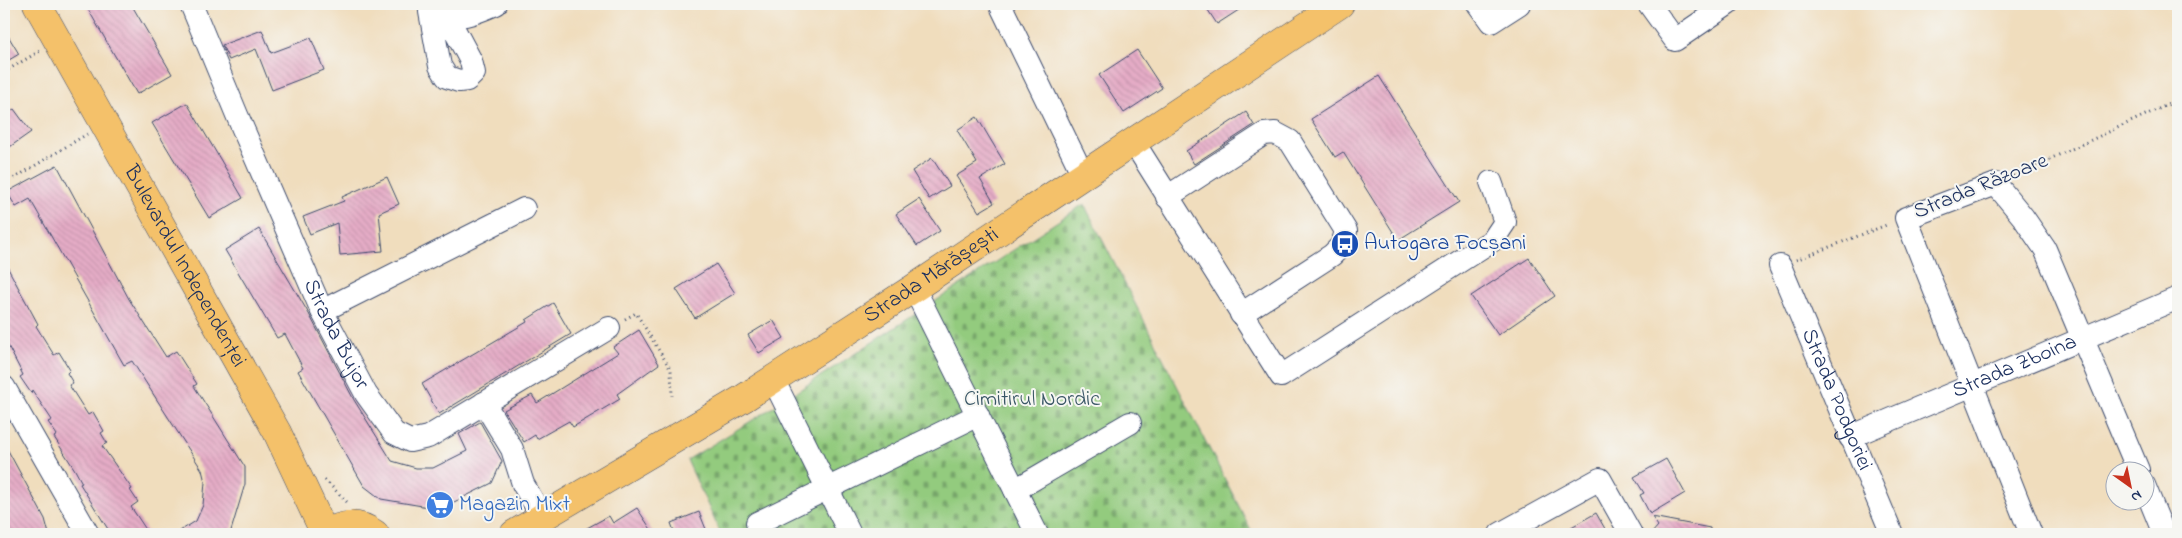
<svg xmlns="http://www.w3.org/2000/svg" width="2182" height="538" viewBox="0 0 2182 538" font-family="'Indie Flower',sans-serif">
<style>
.cemetery{fill:url(#cemetery-stones);stroke:#577d6e}
.building{fill:url(#building-back-hatch)}
.lines{fill:none;stroke-linecap:round;stroke-linejoin:round}
.minor-casing{stroke:#3b496c;stroke-width:24}
.major-casing{stroke:#3b496c;stroke-width:29}
.path{stroke:#3b496c;stroke-width:3;stroke-dasharray:1 4;stroke-linecap:butt}
.minor{stroke:#fff;stroke-width:22}
.major{stroke:#f4c16a;stroke-width:28}
.labels{text-anchor:middle;dominant-baseline:central;stroke-width:4;stroke-linejoin:round;paint-order:stroke}
.street-label{font-size:22px;fill:#1b2f5e;stroke:#f6f6f2}
.transit-label{font-size:22px;fill:#164399;stroke:#f6f6f2;text-anchor:start}
.park-label{font-size:22px;fill:#395666;stroke:#f6f6f2}
.shop-label{font-size:22px;fill:#366cbe;stroke:#f6f6f2;text-anchor:start}
</style>
<defs>
<pattern id="cemetery-stones" width="16" height="16" patternUnits="userSpaceOnUse" patternTransform="scale(1.25)"><rect width="16" height="16" fill="#93cb7e"/><path d="M2 7V4a2 2 0 0 1 4 0v3zM10 15v-3a2 2 0 0 1 4 0v3z" fill="#77a56a"/></pattern>
<pattern id="building-back-hatch" width="6" height="6" patternUnits="userSpaceOnUse" patternTransform="scale(1.25)"><rect width="6" height="6" fill="#e5acc6"/><path d="M-1 5l2 2M0 0l6 6M5-1l2 2" fill="none" stroke="#c494ac"/></pattern>
</defs>
<rect width="100%" height="100%" fill="#f6f6f2"/>
<filter id="ink" filterUnits="userSpaceOnUse"><feTurbulence type="fractalNoise" baseFrequency=".02" numOctaves="2"/><feDisplacementMap in="SourceGraphic" scale="10" xChannelSelector="R" yChannelSelector="G"/><feConvolveMatrix kernelMatrix="1 2 1 2 8 2 1 2 1" color-interpolation-filters="sRGB"/></filter>
<filter id="wash" filterUnits="userSpaceOnUse"><feTurbulence type="fractalNoise" baseFrequency=".0096" numOctaves="4" result="noise"/><feDisplacementMap in="SourceGraphic" scale="20" xChannelSelector="R" yChannelSelector="G"/><feGaussianBlur stdDeviation="1.12" result="paint"/><feColorMatrix in="noise" values="0 0 0 0 0 0 0 0 0 0 0 0 0 0 0 0 0 1.4 0 .05"/><feComposite in="paint" operator="in"/></filter>
<g filter="url(#wash)">
<rect width="100%" height="100%" fill="#f0ddbd"/>
<path class="cemetery" d="M1084,204L1253,534H721L687,460L761,415Z"/>
<g id="blocks">
<g class="building">
<path d="M85,4H131L172,74L137,94Z"/>
<path d="M1204,4H1248L1217,24Z"/>
<path d="M4,29L19,54L4,63Z"/>
<path d="M262,30L271,53L311,38L324,70L272,90L256,49L229,60L222,45Z"/>
<path d="M1137,50L1162,88L1124,113L1099,75Z"/>
<path d="M1379,76L1459,202L1398,240L1343,152L1335,157L1311,119Z"/>
<path d="M187,103L243,198L209,218L152,123Z"/>
<path d="M14,109L31,132L4,151V116Z"/>
<path d="M1246,112L1254,125L1194,164L1186,151Z"/>
<path d="M977,117L1005,164L980,179L994,203L979,212L956,176L977,163L957,130Z"/>
<path d="M932,158L950,186L929,199L912,171Z"/>
<path d="M57,165L129,299L166,357L176,351L197,384L194,386L245,467V484L230,534H175L196,521L203,505L205,482L202,470L132,361L124,365L30,199L16,207L7,192Z"/>
<path d="M387,177L399,204L379,213L383,251L340,255L337,223L310,234L303,217L344,201L342,197Z"/>
<path d="M919,199L940,231L917,246L896,214Z"/>
<path d="M259,229L309,314L354,400L392,461L416,468H433L467,451L459,434L480,422L502,461L492,483L440,509L381,499L364,486L298,371L303,368L285,334L277,338L225,250Z"/>
<path d="M1529,258L1555,296L1498,335L1471,296Z"/>
<path d="M4,261L38,324L36,326L54,355L59,352L70,370L67,373L73,383L69,385L88,415L93,412L104,431L101,433L107,443L102,446L132,489L130,490L138,502L131,507L149,534H111L80,484L82,483L75,470L54,437L57,435L48,422L52,420L32,390L31,393L20,377L23,375L4,338Z"/>
<path d="M716,264L735,293L695,318L676,289Z"/>
<path d="M553,303L571,334L439,414L422,384L527,322L526,320Z"/>
<path d="M773,320L784,338L759,353L748,335Z"/>
<path d="M639,330L659,364L617,394L620,399L573,427L569,421L537,439L535,435L524,442L504,410L532,395L537,403L618,353L613,347Z"/>
<path d="M4,443L45,519L49,534H9L4,524Z"/>
<path d="M1666,459L1685,493L1650,514L1640,495L1644,493L1634,477Z"/>
<path d="M637,508L654,534H576L609,516L613,523Z"/>
<path d="M699,512L708,534H675L671,523Z"/>
<path d="M1596,513L1608,534H1559Z"/>
<path d="M1652,517L1710,528V534H1651L1658,526Z"/>
</g>
</g>
</g>
<g filter="url(#ink)">
<use href="#blocks" fill-opacity="0" stroke="#3b496c" stroke-width="1"/>
<g class="lines">
<defs>
<g id="minor">
<path id="s1" d="M191,4L237,115L322,311L366,394L394,433L410,441L428,437L609,328"/>
<path d="M1000,4L1083,175"/>
<path d="M1478,4L1491,22L1519,4"/>
<path d="M1649,4L1675,40L1728,4"/>
<path d="M430,12L440,66L447,77L459,81L467,80L474,73L471,61L448,18"/>
<path d="M435,14C457,21 475,13 496,4"/>
<path d="M1133,141L1281,376L1493,240L1505,222L1491,182"/>
<path d="M1167,197L1264,134L1275,133L1290,141L1346,231L1342,245L1332,255L1241,314"/>
<path id="s2" d="M1780,266L1892,534"/>
<path d="M914,288L1037,534"/>
<path d="M322,311L524,209"/>
<path d="M773,379L850,534"/>
<path d="M4,387L88,534"/>
<path d="M484,403L512,449L523,484L543,518"/>
<path id="s3" d="M1850,437L2178,298"/>
<path d="M2144,485L2164,534"/>
<path d="M1015,490L1130,423"/>
<path d="M763,534L757,523L978,415"/>
<path d="M1500,534L1600,479L1631,534"/>
<path d="M2031,534L1906,218L1996,184L2023,217L2045,249L2138,470"/>
</g>
<g id="major">
<path id="s4" d="M37,4L277,432L325,534"/>
<path d="M324,534C343,524 357,521 375,534"/>
<path id="s5" d="M514,534L744,398L914,288L1340,4"/>
</g>
</defs>
<use href="#minor" class="minor-casing"/>
<use href="#major" class="major-casing"/>
<g class="path">
<path d="M4,72L40,51"/>
<path d="M2013,176L2178,100"/>
<path d="M4,178L13,179L87,134"/>
<path d="M1796,260L1889,224"/>
<path d="M625,319L636,313L671,370L672,396"/>
<path d="M325,480L349,504"/>
</g>
<use href="#minor" class="minor"/>
<use href="#major" class="major"/>
</g>
</g>
<defs>
<symbol id="bus-disc" viewBox="-11 -11 22 22"><circle r="9.5" fill="#1a4fb4" stroke="#f6f6f2"/><path d="M-5-6H5V4H4V6H2V4H-2V6H-4V4H-5ZM-3.5-4V0h7V-4ZM-3.5 1.2v1.5H-2V1.2ZM2 1.2v1.5H3.5V1.2Z" fill="#fff"/></symbol>
<symbol id="supermarket-disc" viewBox="-11 -11 22 22"><circle r="9.5" fill="#3f7fe0" stroke="#f6f6f2"/><path d="M-6-5.5h2.5l.6 2H6L4.5 2H-2.5L-4.4-4H-6ZM-1.5 3.2a1.3 1.3 0 1 0 .1 0ZM3 3.2a1.3 1.3 0 1 0 .1 0Z" fill="#fff"/></symbol>
</defs>
<g fill-rule="evenodd">
<use href="#bus-disc" x="1329" y="228" width="32" height="32"/>
<use href="#supermarket-disc" x="424" y="489" width="32" height="32"/>
</g>
<g class="labels">
<g class="street-label">
<text transform="translate(1981 187) rotate(-22)">Strada Răzoare</text>
<text stroke="none"><textPath href="#s4" startOffset="301">Bulevardul Independenței</textPath></text>
<text stroke="none"><textPath href="#s5" startOffset="491">Strada Mărășești</textPath></text>
<text stroke="none"><textPath href="#s1" startOffset="361">Strada Bujor</textPath></text>
<text stroke="none"><textPath href="#s3" startOffset="179">Strada Zboina</textPath></text>
<text stroke="none"><textPath href="#s2" startOffset="145">Strada Podgoriei</textPath></text>
</g>
<g class="transit-label">
<text x="1364" y="244">Autogara Focșani</text>
</g>
<g class="park-label">
<text x="1032" y="400">Cimitirul Nordic</text>
</g>
<g class="shop-label">
<text x="459" y="505">Magazin Mixt</text>
</g>
</g>
<rect width="2182" height="538" fill="none" stroke="#f6f6f2" stroke-width="20"/>
<g transform="translate(2130 486) rotate(147)"><circle r="24" fill="#f6f6f2" stroke="#9ea6b7"/>
<path d="M0-4L9 19L0 12L-9 19Z" fill="#c8321e"/>
<text y="-8" font-size="14" font-weight="bold" text-anchor="middle" fill="#1b2f5e">N</text>
</g>
</svg>
